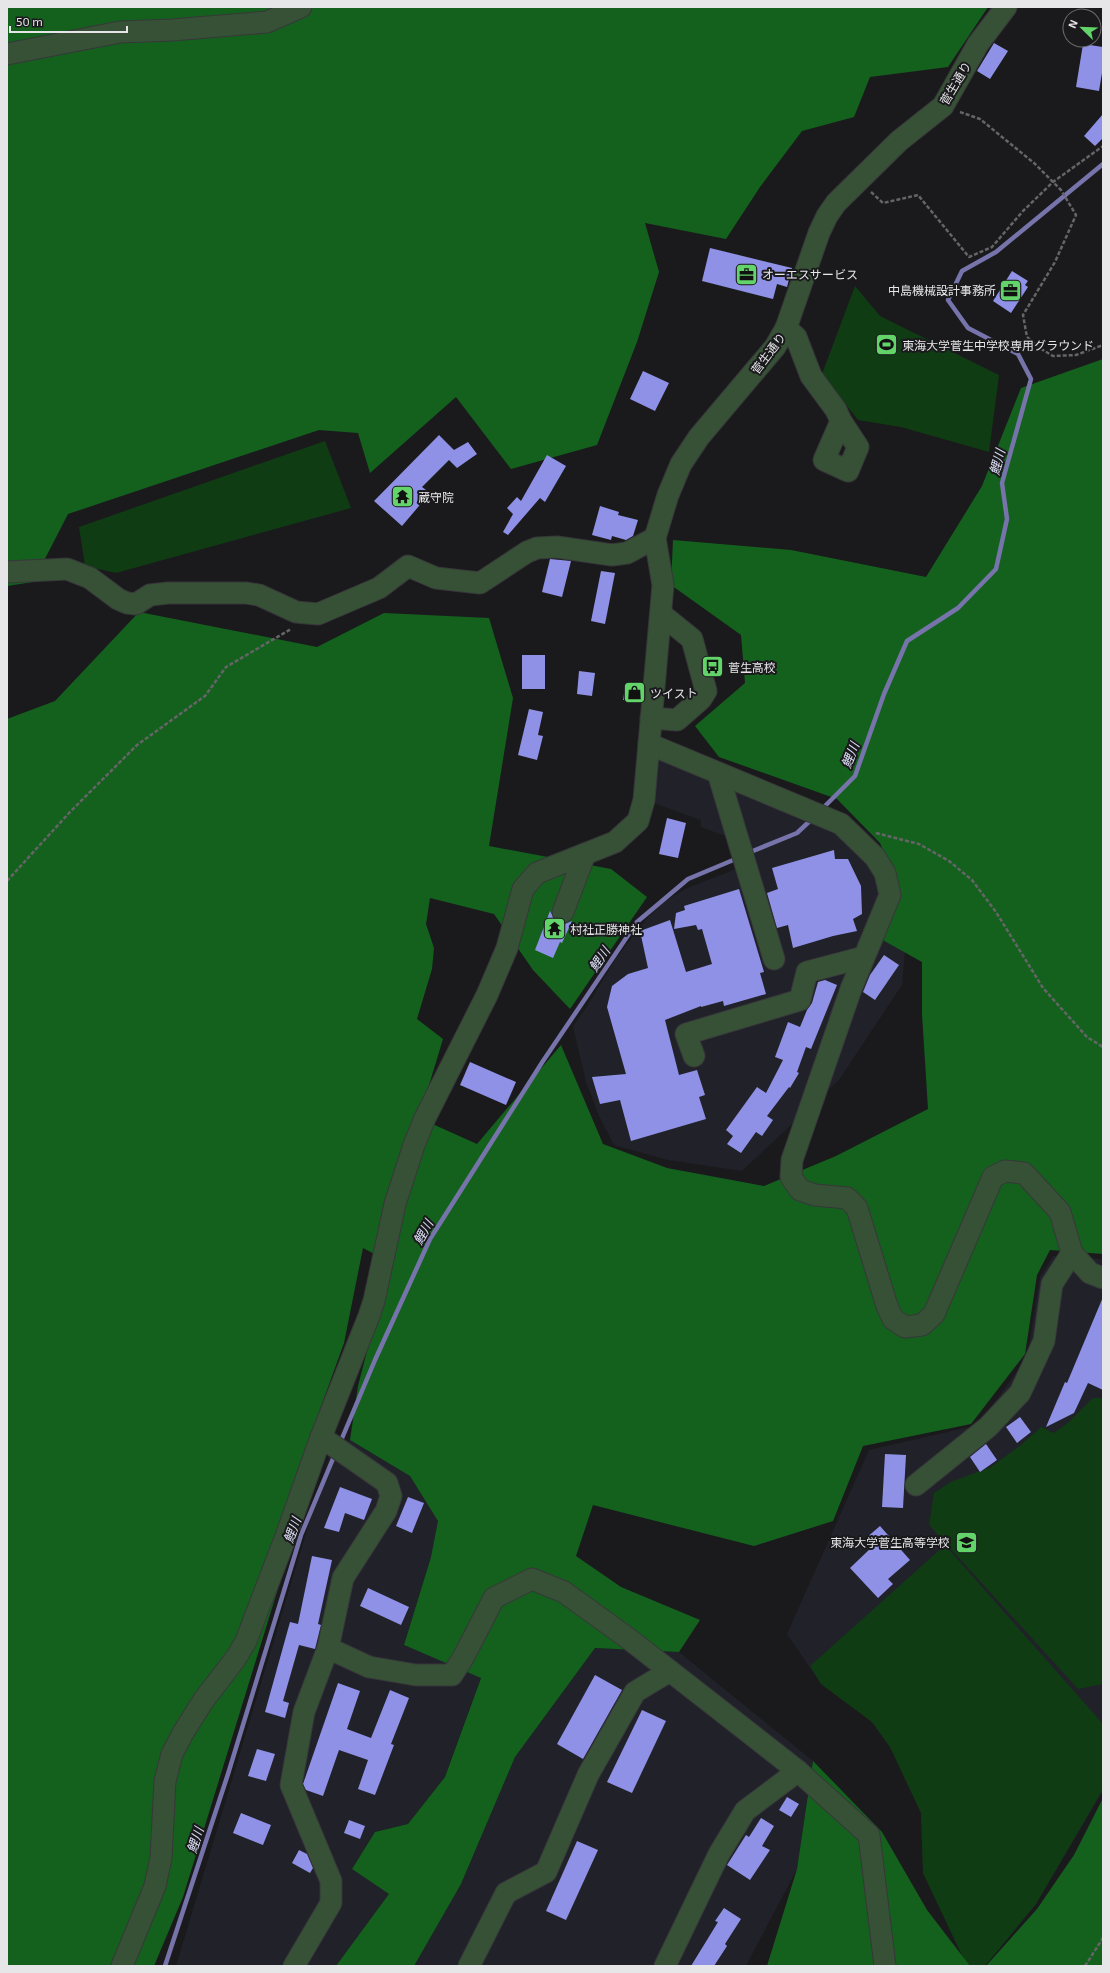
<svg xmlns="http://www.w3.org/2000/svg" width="1110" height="1973" viewBox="0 0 1110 1973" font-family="'Exo 2','Noto Sans JP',sans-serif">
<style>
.built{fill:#202129}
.green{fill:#103c14}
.forest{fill:#14611e}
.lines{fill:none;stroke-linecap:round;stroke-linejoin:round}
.stream{stroke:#7674ab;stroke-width:4.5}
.building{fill:#8f91e6}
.minor-casing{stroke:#37373a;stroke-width:23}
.path{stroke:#656568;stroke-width:2.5;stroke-dasharray:4 2;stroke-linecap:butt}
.minor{stroke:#365136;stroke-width:21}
.labels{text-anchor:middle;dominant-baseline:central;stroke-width:4;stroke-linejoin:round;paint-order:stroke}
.street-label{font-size:12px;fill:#e6e6e9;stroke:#1a1a1d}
.poi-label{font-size:12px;fill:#e6e6e9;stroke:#1a1a1d;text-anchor:start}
.water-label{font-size:13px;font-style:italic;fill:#dde0f6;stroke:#1a1a1d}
</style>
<rect width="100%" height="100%" fill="#1a1a1d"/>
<g class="built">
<path d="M658,756L838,811L870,837L896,887L906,940L902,985L839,1080L742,1171L668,1160L614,1145L599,1116L586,1082L573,1026L586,1008L616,958L649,916L664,902L685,889L736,869L725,836L701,827V820L653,803Z"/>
<path d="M1053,1256L1103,1259V1791L1036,1904L985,1966L923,1873L921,1813L890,1747L872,1722L821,1684L787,1634L869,1450L978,1425L1027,1358L1040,1277Z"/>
<path d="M350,1440L410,1476L439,1521L431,1557L404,1645L481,1677L445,1777L408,1824L375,1832L352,1869L390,1894L337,1966H176L332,1447Z"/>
<path d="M595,1648L679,1652L813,1761L797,1869L746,1966H414L461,1884L515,1757Z"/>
</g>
<g class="green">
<path d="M855,286L880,316L999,375L989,452L901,427L858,420L822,374Z"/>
<path d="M325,441L351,508L116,573L85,566L79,527Z"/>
<path d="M1093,1398H1103V1684L1078,1689L929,1525L934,1493L951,1482L991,1467L1022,1444L1041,1427L1054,1433L1070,1421Z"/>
<path d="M945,1545L1103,1724V1789L1036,1904L985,1966H967L923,1873L921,1813L890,1747L872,1722L821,1684L810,1666Z"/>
</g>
<g class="forest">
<path d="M7,7H988L948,67L870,77L854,117L802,131L760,187L726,239L645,223L659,272L637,342L597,445L511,469L456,397L370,473L358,433L319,430L68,514L33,582L7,586Z"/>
<path d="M1103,359V1254L1050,1250L1037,1275L1025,1354L971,1424L863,1446L833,1521L754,1546L593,1505L576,1556L621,1587L700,1620L679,1652L595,1648L515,1757L461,1884L414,1966H336L389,1894L352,1869L375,1832L408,1824L445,1777L481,1678L404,1645L431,1557L438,1521L410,1476L350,1440L358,1386L390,1262L363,1248L344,1343L314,1426L292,1543L183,1897L154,1966H7V719L55,701L139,612L317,647L384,613L489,618L513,698L489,846L611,869L647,897L570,1009L533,970L494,914L430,898L426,924L434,948L432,969L417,1019L443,1039L419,1118L477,1144L561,1045L603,1144L667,1168L764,1186L836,1156L928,1109L922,1014V962L879,938L901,893L880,843L837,799L719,757L695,726L745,683L741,635L671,585L673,540L791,550L926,577L982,486L1021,388Z"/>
<path d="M813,1761L882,1832L927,1910L970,1966H767L797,1869Z"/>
<path d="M1103,1798V1966H986L1037,1909L1074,1855Z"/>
</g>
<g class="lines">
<g class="stream">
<path d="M821,810L855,776L884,694L907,641L958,608L996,569L1007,519L1002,483L1031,379L1018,354L968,328L948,300L962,271L996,252L1103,164"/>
<path d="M748,853L797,833L813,818"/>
<path d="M340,1443L375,1360L430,1239L543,1061L637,922L688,879L738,858"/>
<path d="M165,1966L228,1774L301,1535L335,1454"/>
</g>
</g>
<g class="building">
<path d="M994,43L1008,51L990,79L977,71Z"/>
<path d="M1083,44L1103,47V67L1099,91L1076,87Z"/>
<path d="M1103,114V138L1095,146L1084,136Z"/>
<path d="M710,248L792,268L787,287L777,284L773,299L702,281Z"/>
<path d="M1012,271L1028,281L1025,285L1028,287L1011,313L993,301Z"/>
<path d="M643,371L669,383L655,411L630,399Z"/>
<path d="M439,435L454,450L468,442L477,454L457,468L449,460L422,487L430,493L402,526L374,501Z"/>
<path d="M547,455L566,466L545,502L540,498L508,535L503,532L513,514L507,508L517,497L521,501Z"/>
<path d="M600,506L619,512L618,515L638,520L633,536L626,540L612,536L611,540L592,535Z"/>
<path d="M550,559L571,561L562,597L542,592Z"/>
<path d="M601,571L615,573L605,624L591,621Z"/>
<rect x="522" y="655" width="23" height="34"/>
<path d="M579,671L595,673L592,696L577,694Z"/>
<path d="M625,687L642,689L641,701L623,700Z"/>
<path d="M529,709L543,712L538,735L543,736L537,760L518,755Z"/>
<path d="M667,818L686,823L678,858L659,854Z"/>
<path d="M834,850L835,859H848L861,886L862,914L853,919L857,931L833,936L793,948L788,925L777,928L767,893L778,889L772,868Z"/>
<path d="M739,889L764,972L760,973L766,994L724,1006L723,1001L701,1007V1006L665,1020L679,1075L697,1070L705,1095L699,1097L706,1119L631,1141L620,1100L600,1104L592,1077L626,1074L607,1007L612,986L628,974L648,968L640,931L670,920L686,972L712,964L702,929L698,930L696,925L674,929L676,913L685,910L684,906Z"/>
<path d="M550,911L554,919L558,923L565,924L572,921L562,943L560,942L553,958L535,950Z"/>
<path d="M884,955L899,965L875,1000L863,992L870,975Z"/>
<path d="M825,980L837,985L811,1049L806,1047L797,1072L799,1073L790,1088L789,1087L767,1116L773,1120L762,1136L756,1132L741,1153L727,1144L733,1136L726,1130L757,1087L766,1093L783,1060L775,1057L788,1022L800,1027L807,1010L812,1003L818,982Z"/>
<path d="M470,1062L516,1082L506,1105L460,1085Z"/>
<path d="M1103,1297V1390L1088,1383L1074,1413L1046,1427L1065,1382L1067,1383Z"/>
<path d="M1020,1417L1031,1432L1017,1443L1006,1427Z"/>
<path d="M986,1444L997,1460L980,1472L970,1457Z"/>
<path d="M885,1454L906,1455L903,1508L882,1507Z"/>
<path d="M340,1487L372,1499L364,1520L345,1513L339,1532L324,1528Z"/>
<path d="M408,1497L424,1503L412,1533L396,1526Z"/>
<path d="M880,1526L910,1560L888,1579L893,1584L878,1598L850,1568L873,1546L866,1538Z"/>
<path d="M312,1556L332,1560L318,1624L321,1625L315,1649L299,1645L283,1701L289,1703L285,1718L265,1712L290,1622L298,1624Z"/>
<path d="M368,1588L409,1607L401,1625L360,1606Z"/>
<path d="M595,1675L622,1690L583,1759L557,1744Z"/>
<path d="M338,1683L360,1691L347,1729L371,1738L390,1690L409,1698L391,1744L394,1745L375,1795L358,1789L368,1760L339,1750L323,1796L306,1790L303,1784Z"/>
<path d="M642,1710L666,1721L632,1793L607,1782Z"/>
<path d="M257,1749L275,1754L266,1781L248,1776Z"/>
<path d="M787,1797L799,1804L791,1817L779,1810Z"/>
<path d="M241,1813L271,1825L263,1845L233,1833Z"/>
<path d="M761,1818L774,1826L762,1846L770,1850L750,1880L727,1865L746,1835L749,1837Z"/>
<path d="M349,1820L365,1826L360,1839L344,1833Z"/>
<path d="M577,1841L598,1850L566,1920L546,1911Z"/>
<path d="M299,1850L307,1854L313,1868L310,1873L292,1863Z"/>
<path d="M724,1908L741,1919L725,1944L727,1946L714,1966H691L718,1922L715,1921Z"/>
</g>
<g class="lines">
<defs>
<g id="minor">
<path d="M7,54L120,32L172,30L267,22L301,7"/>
<path d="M786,328L796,337L811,376L836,410L841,421L858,447L848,471L824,460L841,421"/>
<path d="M7,572L67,569L90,578L118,599L127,603L136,604L150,595L168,593H246L259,595L296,612L318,614L379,588L408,566L436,578L480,583L527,552L537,548L557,547L612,555L627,553L655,538"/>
<path d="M651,718L677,720L701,699L706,691L692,639L661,614"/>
<path d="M649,744L841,824L875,857L885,873L890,895L851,989L792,1160L791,1177L800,1190L815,1195L847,1198L857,1208L887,1306L893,1319L905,1327L922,1325L934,1314L993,1177L1005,1171L1024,1173L1060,1212L1072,1253L1090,1273L1103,1278"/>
<path d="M718,773L774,959"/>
<path d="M563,912L585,854"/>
<path d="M694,1056L686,1034L800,1000L807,972L864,957"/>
<path d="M916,1485L988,1427L1020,1393L1044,1341L1052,1284L1072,1253"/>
<path d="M328,1648L369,1667L416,1675H452L463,1658L494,1598L532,1579L564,1592L629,1639L798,1771L869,1835L885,1966"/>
<path d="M122,1966L155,1886L161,1858L165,1781L172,1754L183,1733L203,1701L236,1658L246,1641L286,1536L321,1437L369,1316L374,1301L395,1204L414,1145L425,1118L487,995L507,948L523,889L537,873L615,842L638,821L644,800L649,744L663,585L655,538L668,495L681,464L699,437L775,347L786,328L819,233L827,216L836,203L899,141L943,106L978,44L1006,7"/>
<path d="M294,1966L331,1903V1881L291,1785L304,1712L328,1648L343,1578L386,1511L391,1496L387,1483L321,1437"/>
<path d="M469,1966L506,1893L546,1872L588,1775L635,1692L670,1671"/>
<path d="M665,1966L719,1854L745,1811L798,1771"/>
</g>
</defs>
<use href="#minor" class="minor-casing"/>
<g class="path">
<path d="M960,112L980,119L1034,163L1061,190L1076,215L1055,262L1023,315L1027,337L1038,347L1053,356L1076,355L1103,345"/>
<path d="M871,192L883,203L918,195L969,257L992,247L1023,211L1053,182L1103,146"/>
<path d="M876,833L919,844L949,861L972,880L996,912L1043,988L1087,1037L1103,1047"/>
<path d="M7,881L69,813L137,745L205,696L226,667L291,629"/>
<path d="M1085,1966L1103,1938"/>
</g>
<use href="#minor" class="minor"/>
</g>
<defs>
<symbol id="office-square" viewBox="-11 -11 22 22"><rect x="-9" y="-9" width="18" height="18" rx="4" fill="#62d469" stroke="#1a1a1d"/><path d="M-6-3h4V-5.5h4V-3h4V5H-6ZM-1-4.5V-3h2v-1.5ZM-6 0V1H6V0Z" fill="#111"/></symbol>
<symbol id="stadium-square" viewBox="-11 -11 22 22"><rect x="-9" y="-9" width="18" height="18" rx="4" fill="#62d469" stroke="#1a1a1d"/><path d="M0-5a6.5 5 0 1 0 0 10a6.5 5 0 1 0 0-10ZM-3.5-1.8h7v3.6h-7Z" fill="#111"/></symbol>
<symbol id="temple-square" viewBox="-11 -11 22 22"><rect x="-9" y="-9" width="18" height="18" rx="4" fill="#62d469" stroke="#1a1a1d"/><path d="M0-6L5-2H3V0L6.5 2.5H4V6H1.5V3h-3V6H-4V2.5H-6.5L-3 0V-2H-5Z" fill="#111"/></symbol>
<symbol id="bus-square" viewBox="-11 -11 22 22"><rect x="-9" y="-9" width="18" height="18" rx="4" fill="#62d469" stroke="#1a1a1d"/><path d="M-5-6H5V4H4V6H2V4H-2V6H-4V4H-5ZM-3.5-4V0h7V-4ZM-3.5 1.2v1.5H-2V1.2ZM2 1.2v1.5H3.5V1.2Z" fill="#111"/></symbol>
<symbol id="shop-square" viewBox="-11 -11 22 22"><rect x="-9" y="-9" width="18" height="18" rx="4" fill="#62d469" stroke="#1a1a1d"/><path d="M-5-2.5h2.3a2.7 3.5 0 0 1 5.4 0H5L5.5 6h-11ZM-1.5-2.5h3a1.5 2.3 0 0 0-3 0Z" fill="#111"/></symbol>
<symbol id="school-square" viewBox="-11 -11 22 22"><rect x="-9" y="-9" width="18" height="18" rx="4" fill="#62d469" stroke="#1a1a1d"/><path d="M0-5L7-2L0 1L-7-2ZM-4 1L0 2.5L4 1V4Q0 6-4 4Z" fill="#111"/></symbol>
</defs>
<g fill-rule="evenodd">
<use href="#office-square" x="734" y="262" width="25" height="25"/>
<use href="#office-square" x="998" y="278" width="25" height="25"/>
<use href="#stadium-square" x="874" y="332" width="25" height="25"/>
<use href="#temple-square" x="390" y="484" width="25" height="25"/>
<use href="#bus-square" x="700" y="654" width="25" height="25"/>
<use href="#shop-square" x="622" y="680" width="25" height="25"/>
<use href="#temple-square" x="542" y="916" width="25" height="25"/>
<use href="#school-square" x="954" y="1530" width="25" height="25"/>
</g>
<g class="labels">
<g class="street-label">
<text transform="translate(955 83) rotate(-59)">菅生通り</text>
<text transform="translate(768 353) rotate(-53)">菅生通り</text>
</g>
<g class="poi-label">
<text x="762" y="274">オーエスサービス</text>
<text x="996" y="290" text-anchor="end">中島機械設計事務所</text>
<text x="902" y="345">東海大学菅生中学校専用グラウンド</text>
<text x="418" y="497">蔵守院</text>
<text x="728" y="667">菅生高校</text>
<text x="650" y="693">ツイスト</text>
<text x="570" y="929">村社正勝神社</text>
<text x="950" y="1542" text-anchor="end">東海大学菅生高等学校</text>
</g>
<g class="water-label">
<text transform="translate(997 462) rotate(-75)">鯉川</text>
<text transform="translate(850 755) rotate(-69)">鯉川</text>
<text transform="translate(599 959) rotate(-56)">鯉川</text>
<text transform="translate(423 1232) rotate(-61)">鯉川</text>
<text transform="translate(292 1530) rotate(-70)">鯉川</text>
<text transform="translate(195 1840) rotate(-72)">鯉川</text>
</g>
</g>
<rect width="1110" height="1973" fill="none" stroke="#e6e6e9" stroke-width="16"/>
<g transform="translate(1082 28) rotate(293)"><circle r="19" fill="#1a1a1d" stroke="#6c6c6f"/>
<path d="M0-3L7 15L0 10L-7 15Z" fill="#62d469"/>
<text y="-6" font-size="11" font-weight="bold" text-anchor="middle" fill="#e6e6e9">N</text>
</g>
<path d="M10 26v6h117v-6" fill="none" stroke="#e6e6e9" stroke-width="2"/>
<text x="16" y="26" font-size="12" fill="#e6e6e9" stroke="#1a1a1d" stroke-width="3" paint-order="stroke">50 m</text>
</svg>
